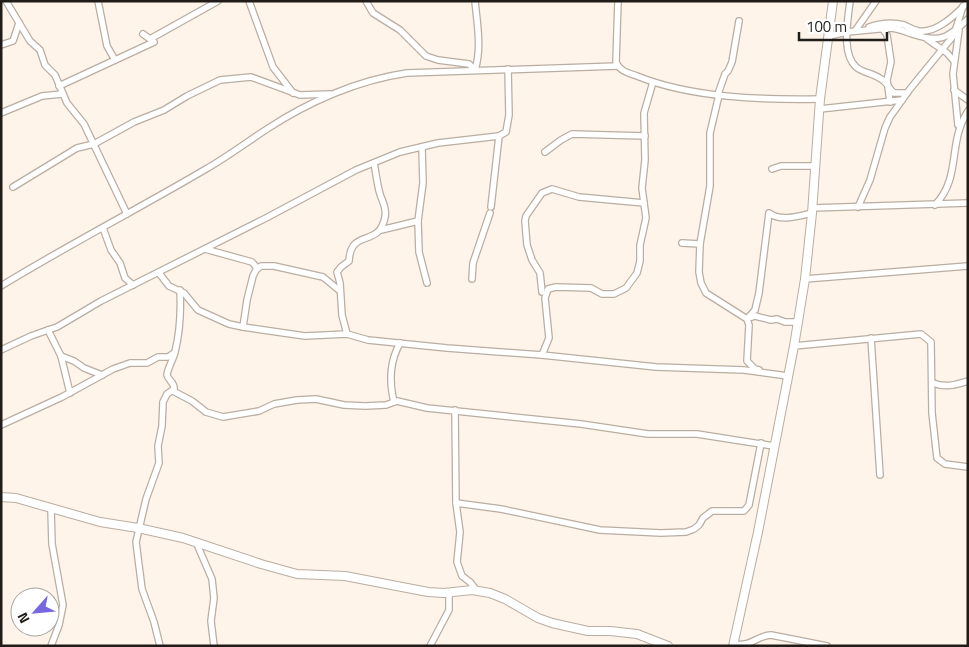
<svg xmlns="http://www.w3.org/2000/svg" width="969" height="647" viewBox="0 0 969 647" font-family="'Titillium Web',sans-serif">
<style>
.lines{fill:none;stroke-linecap:round;stroke-linejoin:round}
.street-casing{stroke:#baada1;stroke-width:8}
.secondary-casing{stroke:#baada1;stroke-width:10}
.street{stroke:#fff;stroke-width:5.5}
.secondary{stroke:#fff;stroke-width:8}
</style>
<rect width="100%" height="100%" fill="#fff4e9"/>
<g class="lines">
<defs>
<g id="street">
<path d="M6,1L30,41L40,50L45,65L55,75L67,103L84,124L127,214"/>
<path d="M98,1L107,46L115,60"/>
<path d="M249,1L273,67L293,93"/>
<path d="M366,1L373,13L400,30L426,56L438,60L469,64L475,70"/>
<path d="M618,1L616,62C619,71 629,73 637,76C691,98 763,100 820,99"/>
<path d="M850,1C848,19 841,53 856,67C863,73 873,73 881,79C887,82 889,89 894,93H907"/>
<path d="M869,27C881,23 892,22 904,25C909,27 913,30 919,31C938,33 956,14 968,2"/>
<path d="M882,28L887,35L891,62L887,80L890,102"/>
<path d="M855,31L876,1"/>
<path d="M829,36L847,32L889,28C897,28 904,31 912,34C940,43 947,39 968,19"/>
<path d="M150,39L218,1"/>
<path d="M927,39L947,53L954,61"/>
<path d="M1,45L13,41L19,23"/>
<path d="M475,70C482,48 477,23 475,1"/>
<path d="M59,86L154,42L143,34"/>
<path d="M954,90L968,100"/>
<path d="M718,94L725,74L728,71L732,62L739,21"/>
<path d="M719,95L710,133V186L700,244L699,272L701,283L706,293L747,319L749,325L747,361L755,369L759,370"/>
<path d="M820,109L902,100"/>
<path d="M1,113L42,96L62,94"/>
<path d="M958,125L953,74L959,30"/>
<path d="M422,147L423,183L418,221L419,252L427,283"/>
<path d="M545,152L561,140L572,134L645,136"/>
<path d="M772,169L781,166H816"/>
<path d="M13,187L77,148L94,144L134,122L164,110L187,96L220,80L251,77L300,95L330,94"/>
<path d="M935,205C962,177 947,143 968,111"/>
<path d="M491,207L499,136"/>
<path d="M858,207L870,180L885,128L890,117L910,89L954,35L963,6"/>
<path d="M812,208L968,203"/>
<path d="M103,228L111,250L120,263L125,278L133,285"/>
<path d="M381,230L418,221"/>
<path d="M682,243L700,244"/>
<path d="M205,249L252,262L257,268"/>
<path d="M159,273L169,286L184,293L198,310L229,324L243,327L305,336L347,334L368,340L447,348L542,355L656,367L744,370L788,376"/>
<path d="M472,279L473,263L490,213"/>
<path d="M805,279L968,266"/>
<path d="M1,286C68,245 138,209 206,169C227,157 247,142 267,129C308,102 358,80 407,73L618,66"/>
<path d="M542,292L540,273L532,260L527,245L525,221L526,216L542,193L552,189L579,197L644,203"/>
<path d="M749,318L755,316L771,320L777,319L785,322H798"/>
<path d="M747,319L755,310L759,293L769,213C781,222 799,216 812,213"/>
<path d="M243,327L247,300L253,276L256,270L261,266H274L323,277L340,291"/>
<path d="M347,334L342,315L340,283L337,272L341,267L349,261C351,227 379,249 385,217C387,208 382,201 380,194C377,184 376,173 374,163"/>
<path d="M871,338L880,475"/>
<path d="M794,346L921,334L931,342L932,413L937,458L945,464L968,467"/>
<path d="M1,350L31,336L48,330"/>
<path d="M542,355L549,338L545,298L548,289L556,287L591,288L602,294H614L626,288L637,273L640,261V245L646,218L642,188L645,160L644,113L653,82"/>
<path d="M61,356L74,361L84,368L102,375"/>
<path d="M933,383C945,388 955,385 968,381"/>
<path d="M173,391L192,401L206,412L223,417L259,411L274,404L297,400L316,399L344,405L365,406L386,405L397,401L427,408L581,424L648,434H697L774,446"/>
<path d="M70,393L61,356L48,330L57,327L101,301L266,218L356,170L400,152L438,143L499,136L506,132L509,115L508,69"/>
<path d="M394,402C389,382 390,361 400,343"/>
<path d="M455,410L456,503L460,532L457,562L462,576L470,582L477,591"/>
<path d="M1,425L62,397L113,369L130,363H147L158,357H168L174,353"/>
<path d="M456,503L501,509L600,530L661,533L686,532L694,529L699,525L703,518L712,511H744L749,505L761,443"/>
<path d="M51,509L52,544L63,605L59,625L51,646"/>
<path d="M196,542L212,579L214,598L211,621L214,646"/>
<path d="M733,644C753,647 755,636 771,635L827,646"/>
<path d="M160,646L154,622L142,589L136,542L146,499L159,463L158,446L162,426L163,402L167,394L174,389C175,383 168,380 167,375C168,367 173,360 175,352C180,332 181,310 180,290"/>
<path d="M430,646L449,610V592"/>
</g>
<g id="secondary">
<path d="M1,497L16,498L100,522L138,528L183,538L261,564L297,574L345,576L428,592L444,593L472,590L490,593L505,599L538,618L552,623L588,631H610L637,634L668,646"/>
<path d="M733,646L758,532L794,346L805,279L812,213L820,99L833,1"/>
</g>
</defs>
<use href="#street" class="street-casing"/>
<use href="#secondary" class="secondary-casing"/>
<use href="#street" class="street"/>
<use href="#secondary" class="secondary"/>
</g>
<rect width="969" height="647" fill="none" stroke="#211c17" stroke-width="5"/>
<g transform="translate(35 612) rotate(243)"><circle r="24" fill="#ffffff" stroke="#a6a4a2"/>
<path d="M0-4L9 19L0 12L-9 19Z" fill="#7668e3"/>
<text y="-8" font-size="14" font-weight="bold" text-anchor="middle" fill="#211c17">N</text>
</g>
<path d="M799 32v8h88v-8" fill="none" stroke="#211c17" stroke-width="2.5"/>
<text x="806" y="32" font-size="15" fill="#211c17" stroke="#ffffff" stroke-width="4" paint-order="stroke">100 m</text>
</svg>
